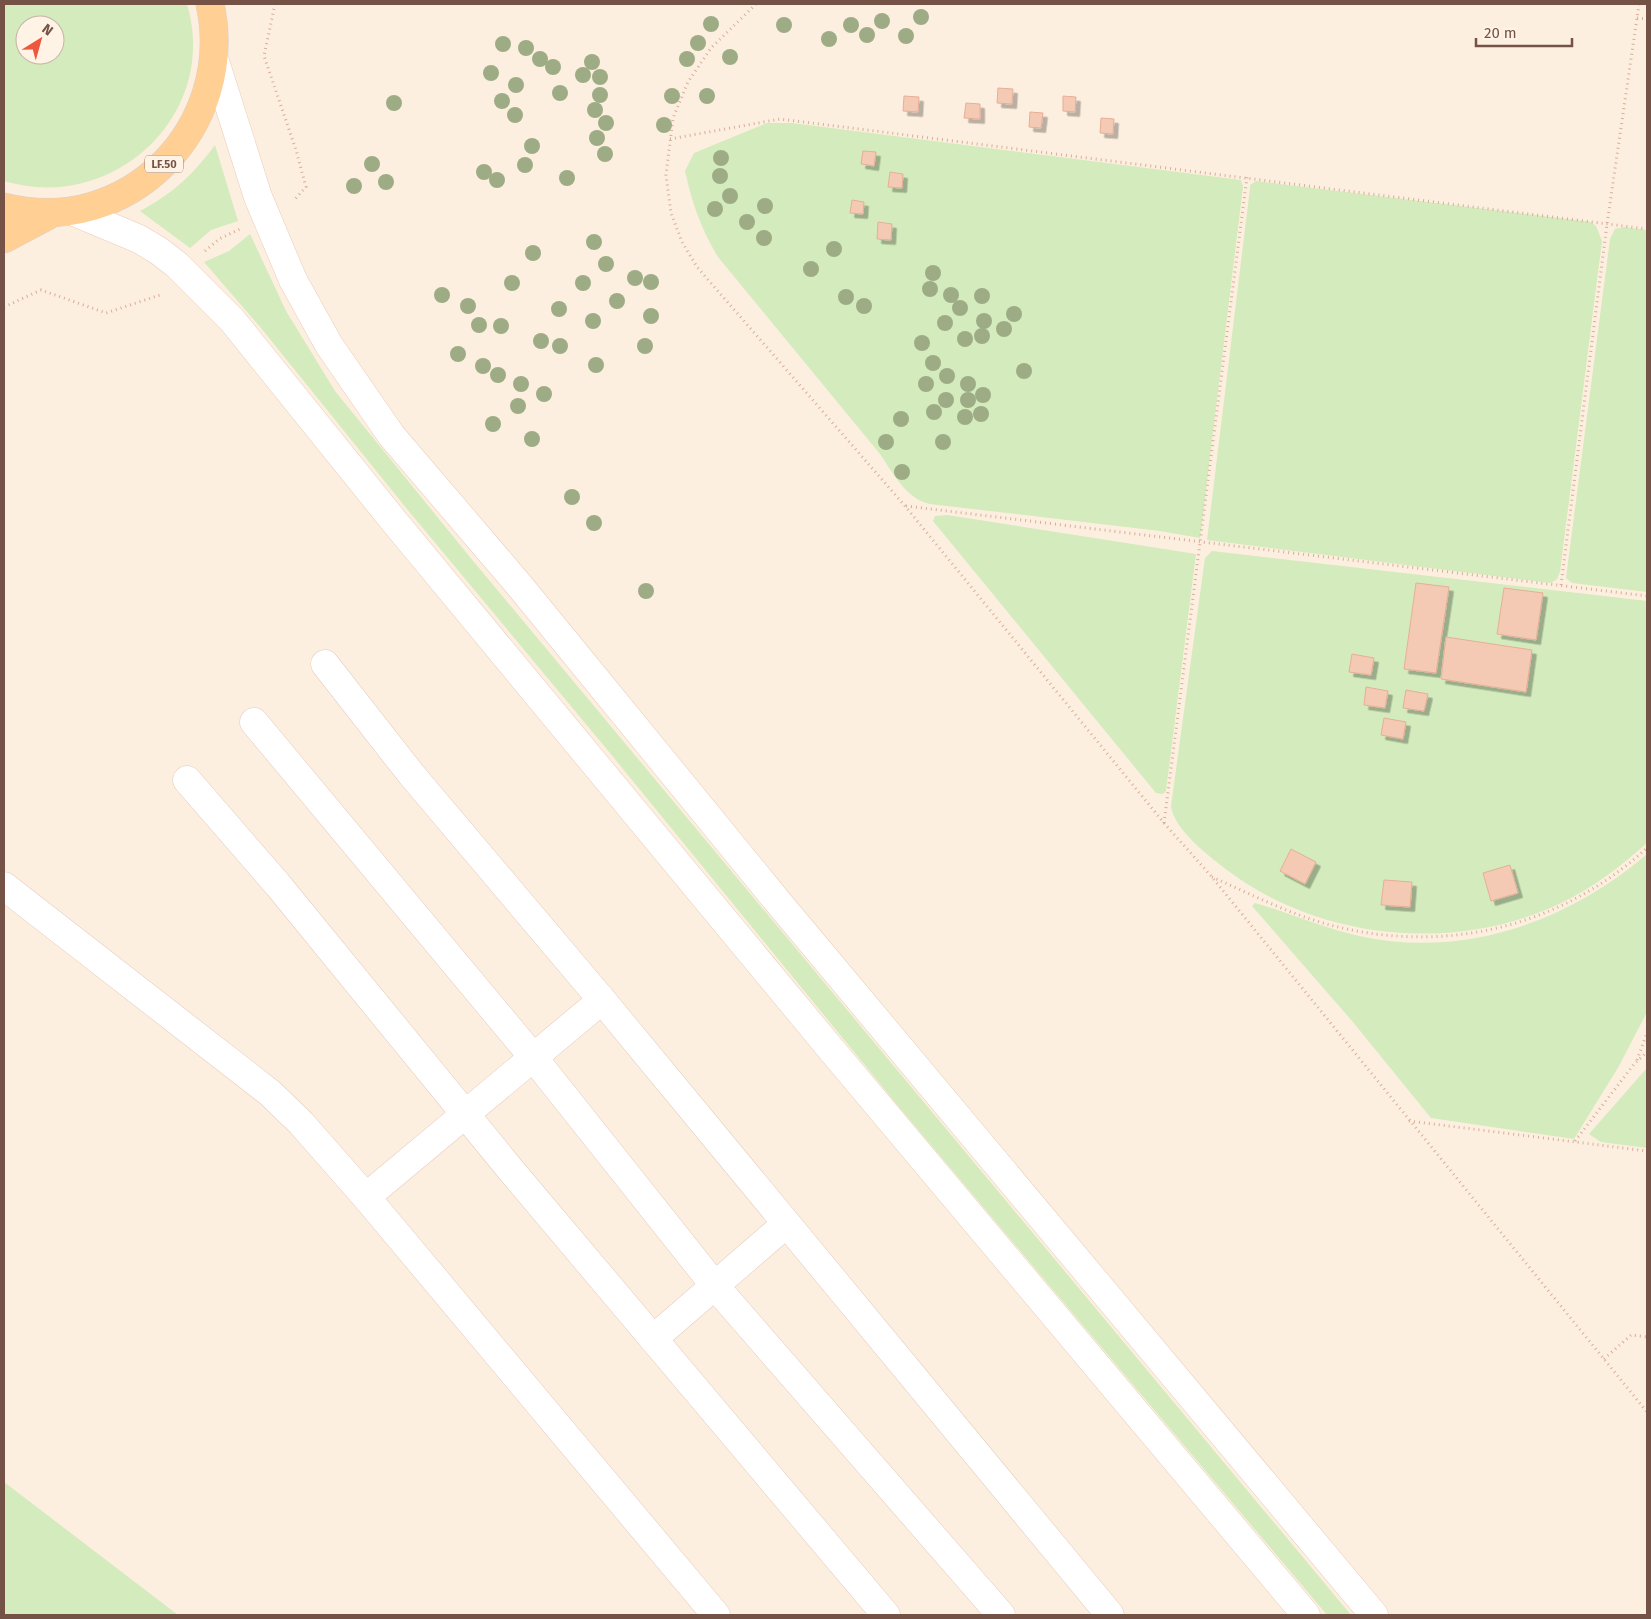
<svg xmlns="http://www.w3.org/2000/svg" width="1651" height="1619" viewBox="0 0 1651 1619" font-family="'Fira Sans',sans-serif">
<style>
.green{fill:#d3ebbd;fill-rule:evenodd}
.building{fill:#f4cab5;stroke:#e7ae95;filter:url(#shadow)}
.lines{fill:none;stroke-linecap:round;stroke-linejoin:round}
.street-casing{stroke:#e3ccbe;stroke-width:29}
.secondary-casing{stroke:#e9cdba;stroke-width:29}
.primary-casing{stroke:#dbd2cf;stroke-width:29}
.path{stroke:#d8ad99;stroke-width:3;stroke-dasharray:1 4;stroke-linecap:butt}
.street{stroke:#fff;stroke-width:28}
.secondary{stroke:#fff;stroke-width:28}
.primary{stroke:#ffcf94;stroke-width:28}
.tree{fill:#9eac85}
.labels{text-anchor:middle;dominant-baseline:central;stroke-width:5;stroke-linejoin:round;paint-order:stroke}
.shield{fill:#fff3e6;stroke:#9e8376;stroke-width:1}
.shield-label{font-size:11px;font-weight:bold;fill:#745346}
</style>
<defs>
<filter id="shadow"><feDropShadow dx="4.5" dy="4.5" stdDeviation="0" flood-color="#0004"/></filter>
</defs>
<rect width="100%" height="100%" fill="#fdefdf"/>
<g class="green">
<path d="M4,4H187C220,115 113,214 4,181ZM25,25H55V55H25Z"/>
<path d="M767,123H792L1241,180L1243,187L1200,538L1160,531L930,504C906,499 893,473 880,454L718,257C701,229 692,203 685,171L694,153Z"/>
<path d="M215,145L238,221L211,230L190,248L140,211C173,193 192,176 215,145Z"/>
<path d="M1256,181L1591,222L1596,226L1602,241L1560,572L1557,579L1551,583L1207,540L1250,188V185Z"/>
<path d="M1624,227L1647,230V592L1572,583L1566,578L1610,239L1615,229Z"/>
<path d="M250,234L286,311L335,391L469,556L1351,1615H1327L899,1107L610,753L407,509L261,328L204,262L229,251Z"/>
<path d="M947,515L1196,554L1166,791L1163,794L1156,793L933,521L935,516Z"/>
<path d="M1212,551L1647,601V843C1621,866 1593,888 1561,903C1455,954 1320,940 1227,870C1209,856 1174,830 1171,806L1205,558Z"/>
<path d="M1647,854V1012L1619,1066L1574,1139L1431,1118L1352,1021L1252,906L1255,903C1290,913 1323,928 1359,936C1463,959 1568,922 1647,854Z"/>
<path d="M1647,1068V1148L1601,1142L1589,1134Z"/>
<path d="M4,1482L178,1615H4Z"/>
</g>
<g class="building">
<path d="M998,88L1013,89L1012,104L997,103Z"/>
<path d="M904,96L919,97L918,112L903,111Z"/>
<path d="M1063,96L1076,97L1075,112L1063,111Z"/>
<path d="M966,103L980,104V119L964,118Z"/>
<path d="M1030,112L1043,113L1041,128L1029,127Z"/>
<path d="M1101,118L1114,119L1113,134L1100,133Z"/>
<path d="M863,151L876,152L874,166L861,164Z"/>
<path d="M890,172L903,174L902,188L888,187Z"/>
<path d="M852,200L864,202L863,214L850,213Z"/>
<path d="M878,222L892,224L891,240L877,239Z"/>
<path d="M1416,583L1449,587L1436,673L1404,669Z"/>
<path d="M1504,588L1543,593L1536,640L1497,634Z"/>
<path d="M1446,637L1532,650L1526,692L1441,679Z"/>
<path d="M1352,654L1374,658L1371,675L1349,672Z"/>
<path d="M1366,687L1388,691L1385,708L1364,705Z"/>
<path d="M1406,690L1428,694L1424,711L1403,708Z"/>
<path d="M1384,718L1406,722L1403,739L1381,735Z"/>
<path d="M1291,849L1316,862L1305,884L1280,871Z"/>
<path d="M1510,865L1518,893L1491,901L1483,873Z"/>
<path d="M1384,880L1412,882L1410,907L1381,905Z"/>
</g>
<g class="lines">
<defs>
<g id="street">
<path d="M325,664L411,774L602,1000L1110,1615"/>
<path d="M254,722L533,1057L715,1286L1001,1615"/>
<path d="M187,780L278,885L510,1169L886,1615"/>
<path d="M4,886L270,1093L301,1123L366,1197L716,1615"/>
<path d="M366,1197L602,1000"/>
<path d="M653,1339L786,1224"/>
</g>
<g id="secondary">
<path d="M214,58L258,197L293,280L329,345L391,435L519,585L778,902L1374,1615"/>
<path d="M72,211L139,239L159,251L177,265L232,320L393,520L830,1048L1306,1615"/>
</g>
<g id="primary">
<path d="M4,207C128,239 237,127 210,4"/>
<path d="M4,239L53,213"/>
</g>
</defs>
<use href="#street" class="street-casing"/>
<use href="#secondary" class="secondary-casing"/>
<use href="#primary" class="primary-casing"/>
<g class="path">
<path d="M275,4L264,56L296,150L306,187L295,199"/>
<path d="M756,4L711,48L688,82L673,118L666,175L671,213L682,242L697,267L905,506L1164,823L1211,876L1647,1412"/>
<path d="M1637,18L1647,19"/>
<path d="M670,139L780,119L1647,229"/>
<path d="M205,251L219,239L240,229"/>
<path d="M4,307L41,290L106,313L163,294"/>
<path d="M906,506L1647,596"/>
<path d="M1561,585L1607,224L1639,4"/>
<path d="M1164,823L1247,177"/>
<path d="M1212,877C1253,895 1295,917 1338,927C1450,954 1563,925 1647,848"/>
<path d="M1637,1060L1647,1033"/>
<path d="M1409,1121L1647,1151"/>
<path d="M1575,1141L1635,1063L1647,1052"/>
<path d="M1604,1359L1631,1335L1647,1337"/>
</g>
<use href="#street" class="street"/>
<use href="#secondary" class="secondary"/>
<use href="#primary" class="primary"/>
</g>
<g class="tree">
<circle cx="921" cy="17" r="8"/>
<circle cx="882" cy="21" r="8"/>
<circle cx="711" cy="24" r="8"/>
<circle cx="784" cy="25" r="8"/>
<circle cx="851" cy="25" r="8"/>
<circle cx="867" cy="35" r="8"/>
<circle cx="906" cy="36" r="8"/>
<circle cx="829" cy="39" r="8"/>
<circle cx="698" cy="43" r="8"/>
<circle cx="503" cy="44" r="8"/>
<circle cx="526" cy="48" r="8"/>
<circle cx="730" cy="57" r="8"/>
<circle cx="540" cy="59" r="8"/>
<circle cx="687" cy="59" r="8"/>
<circle cx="592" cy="62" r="8"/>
<circle cx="553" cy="67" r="8"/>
<circle cx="491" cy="73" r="8"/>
<circle cx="583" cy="75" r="8"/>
<circle cx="600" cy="77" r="8"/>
<circle cx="516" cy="85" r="8"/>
<circle cx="560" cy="93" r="8"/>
<circle cx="600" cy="95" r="8"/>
<circle cx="672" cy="96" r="8"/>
<circle cx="707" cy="96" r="8"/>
<circle cx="502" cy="101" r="8"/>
<circle cx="394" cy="103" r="8"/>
<circle cx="595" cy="110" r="8"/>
<circle cx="515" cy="115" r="8"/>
<circle cx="606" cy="123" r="8"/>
<circle cx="664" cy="125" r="8"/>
<circle cx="597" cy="138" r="8"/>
<circle cx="532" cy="146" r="8"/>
<circle cx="605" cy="154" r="8"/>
<circle cx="721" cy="158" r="8"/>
<circle cx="372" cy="164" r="8"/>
<circle cx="525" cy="165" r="8"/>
<circle cx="484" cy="172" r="8"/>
<circle cx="720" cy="176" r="8"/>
<circle cx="567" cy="178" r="8"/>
<circle cx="497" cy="180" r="8"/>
<circle cx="386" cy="182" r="8"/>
<circle cx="354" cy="186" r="8"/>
<circle cx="730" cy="196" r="8"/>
<circle cx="765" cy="206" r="8"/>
<circle cx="715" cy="209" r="8"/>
<circle cx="747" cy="222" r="8"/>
<circle cx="764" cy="238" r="8"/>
<circle cx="594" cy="242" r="8"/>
<circle cx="834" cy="249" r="8"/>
<circle cx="533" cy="253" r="8"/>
<circle cx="606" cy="264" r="8"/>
<circle cx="811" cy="269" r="8"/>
<circle cx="933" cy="273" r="8"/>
<circle cx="635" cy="278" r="8"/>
<circle cx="651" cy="282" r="8"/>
<circle cx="512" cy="283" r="8"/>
<circle cx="583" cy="283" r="8"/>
<circle cx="930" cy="289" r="8"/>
<circle cx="442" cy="295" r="8"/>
<circle cx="951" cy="295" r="8"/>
<circle cx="982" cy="296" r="8"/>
<circle cx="846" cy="297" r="8"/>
<circle cx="617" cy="301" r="8"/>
<circle cx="468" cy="306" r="8"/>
<circle cx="864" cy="306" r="8"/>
<circle cx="960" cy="308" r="8"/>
<circle cx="559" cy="309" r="8"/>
<circle cx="1014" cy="314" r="8"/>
<circle cx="651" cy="316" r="8"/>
<circle cx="593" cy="321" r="8"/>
<circle cx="984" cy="321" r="8"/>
<circle cx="945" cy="323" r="8"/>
<circle cx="479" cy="325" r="8"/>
<circle cx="501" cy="326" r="8"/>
<circle cx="1004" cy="329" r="8"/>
<circle cx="982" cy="336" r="8"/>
<circle cx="965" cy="339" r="8"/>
<circle cx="541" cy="341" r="8"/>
<circle cx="922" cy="343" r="8"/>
<circle cx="560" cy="346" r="8"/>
<circle cx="645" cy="346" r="8"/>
<circle cx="458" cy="354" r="8"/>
<circle cx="933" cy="363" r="8"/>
<circle cx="596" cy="365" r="8"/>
<circle cx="483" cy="366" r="8"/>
<circle cx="1024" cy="371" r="8"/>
<circle cx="498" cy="375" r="8"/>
<circle cx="947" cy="376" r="8"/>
<circle cx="521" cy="384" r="8"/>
<circle cx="926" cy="384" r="8"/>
<circle cx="968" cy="384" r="8"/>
<circle cx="544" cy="394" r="8"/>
<circle cx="983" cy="395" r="8"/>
<circle cx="946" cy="400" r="8"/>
<circle cx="968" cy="400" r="8"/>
<circle cx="518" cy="406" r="8"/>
<circle cx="934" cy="412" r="8"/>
<circle cx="981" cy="414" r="8"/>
<circle cx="965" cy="417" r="8"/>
<circle cx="901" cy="419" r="8"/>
<circle cx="493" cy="424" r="8"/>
<circle cx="532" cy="439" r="8"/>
<circle cx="886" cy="442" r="8"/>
<circle cx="943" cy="442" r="8"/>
<circle cx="902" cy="472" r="8"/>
<circle cx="572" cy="497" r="8"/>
<circle cx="594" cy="523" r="8"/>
<circle cx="646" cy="591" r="8"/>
</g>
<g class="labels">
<rect class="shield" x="145" y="155.5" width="38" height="17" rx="4"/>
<g class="shield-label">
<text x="164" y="164">LF.50</text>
</g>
</g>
<rect width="1651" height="1619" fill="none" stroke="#745346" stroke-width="10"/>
<g transform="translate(40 40) rotate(37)"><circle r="24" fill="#fff3e6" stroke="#c7b3a6"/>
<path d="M0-4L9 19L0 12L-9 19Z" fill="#ee573d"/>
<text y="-8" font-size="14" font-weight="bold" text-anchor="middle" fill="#745346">N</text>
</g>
<path d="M1476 38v8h96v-8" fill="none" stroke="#745346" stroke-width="2.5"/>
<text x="1484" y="38" font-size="15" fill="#745346" stroke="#fff3e6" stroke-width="4" paint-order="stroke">20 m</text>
</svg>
